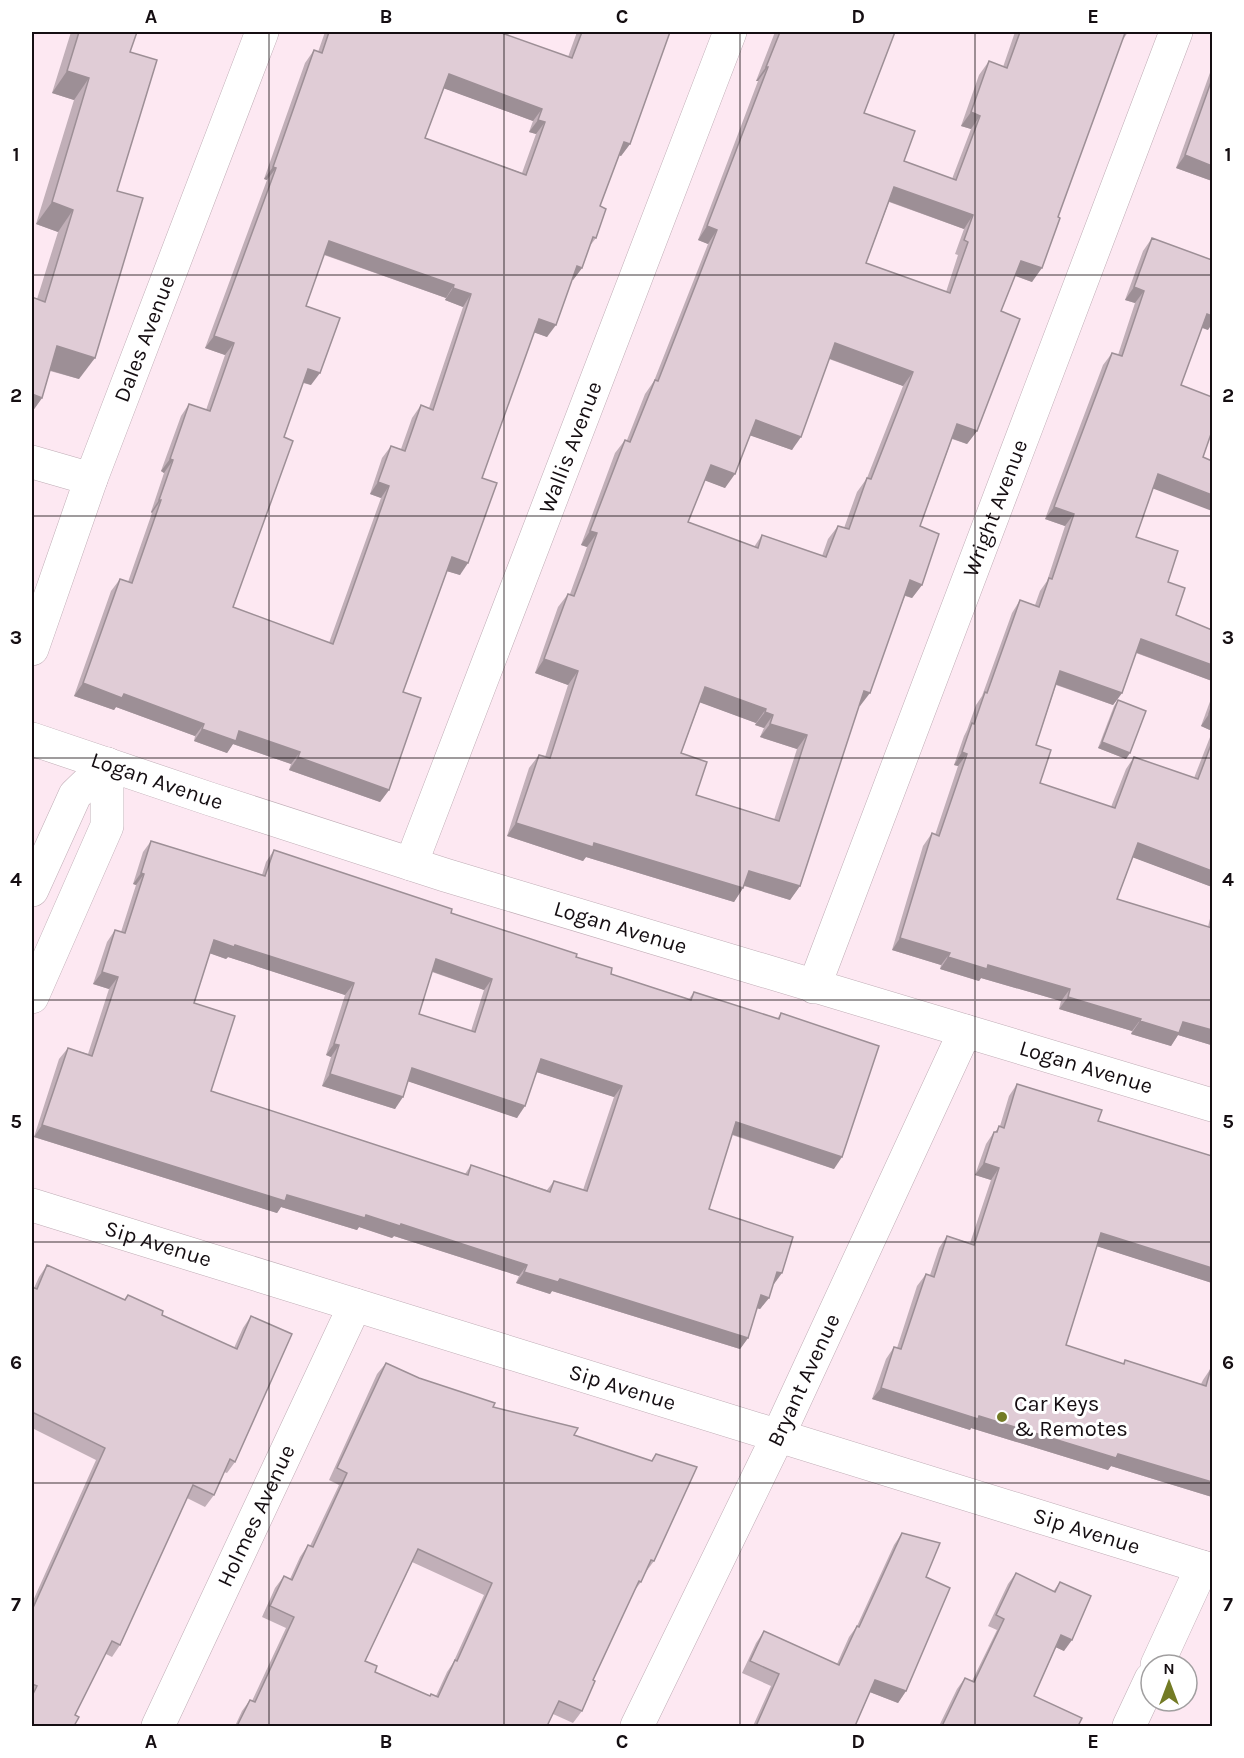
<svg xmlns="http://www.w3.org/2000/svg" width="1244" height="1758" viewBox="0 0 1244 1758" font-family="Karla,sans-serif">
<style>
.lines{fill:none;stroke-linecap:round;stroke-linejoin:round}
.minor-casing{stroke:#bfacb5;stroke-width:34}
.tertiary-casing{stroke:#bfacb5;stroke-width:34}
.minor{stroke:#fff;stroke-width:33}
.tertiary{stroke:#fff;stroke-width:33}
.wall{fill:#c1afb8;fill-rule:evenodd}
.shaded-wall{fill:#9d8f96}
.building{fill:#e0ccd6;stroke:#9d8f96;stroke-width:1.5;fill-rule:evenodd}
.grid{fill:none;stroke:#150e12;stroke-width:1.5;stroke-opacity:0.55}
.poi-dot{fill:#737b25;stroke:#fff;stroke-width:2}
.labels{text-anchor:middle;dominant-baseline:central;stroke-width:6;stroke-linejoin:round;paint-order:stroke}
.street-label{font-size:22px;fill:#150e12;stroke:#fff}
.poi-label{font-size:22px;fill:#150e12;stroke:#fff;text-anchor:start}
.neatline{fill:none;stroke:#150e12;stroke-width:2}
.grid-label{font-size:20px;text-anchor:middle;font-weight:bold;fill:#150e12}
</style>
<rect width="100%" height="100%" fill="#fde8f2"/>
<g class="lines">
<defs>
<g id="minor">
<path d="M32,462L91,479"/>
<path id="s1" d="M32,649L91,479L262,32"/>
<path id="s2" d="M32,739L210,799L445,875L1212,1105"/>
<path id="s3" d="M411,864L730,32"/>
<path d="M32,890L75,795L107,764"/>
<path id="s4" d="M814,987L1176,32"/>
<path d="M32,997L107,826V764"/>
<path d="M1157,1665L1202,1567"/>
<path id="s5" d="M158,1726L355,1305"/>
<path id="s6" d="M637,1726L778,1436L965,1031"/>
<path d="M1129,1726L1151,1679"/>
</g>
<g id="tertiary">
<path id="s7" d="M32,1205L1212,1570"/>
</g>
</defs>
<use href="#minor" class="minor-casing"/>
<use href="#tertiary" class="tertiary-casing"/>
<use href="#minor" class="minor"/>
<use href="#tertiary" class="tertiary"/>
</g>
<g class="wall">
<path d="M71,32H137L130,52L117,191L79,379L50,371L42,398L32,412V297L37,299L58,232L36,224L74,100L52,93Z"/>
<path d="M325,32H499L568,57L577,32H670L630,144L621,156L619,155L600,206L596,238L589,247L582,268L573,280L572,279L547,337L534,332L482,478L460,575L447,571L403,692L389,790L380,802L289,770L291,764L233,744L227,753L194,741L195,736L116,707L114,710L74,696L111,591L120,579L128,582L152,513L151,512L164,473L161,471L181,416L189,404L206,410L225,355L205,348L267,180L264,179L305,63L314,50L318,52ZM444,88L533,121L529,132L536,134L522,173L425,138ZM324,255L446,298L445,300L463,307L429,408L421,405L412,418L401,449L391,446L382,458L370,494L381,498L329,643L233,607L284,437L303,383L311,385L306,306Z"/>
<path d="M775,32H895L864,113L904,161L952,179L971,129L961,126L979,75L989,61L1003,67L1015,32H1128L1122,41L1032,282L1015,276L1001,311L977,431L967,444L952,439L920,526L922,585L912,598L905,596L860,706H859L800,886L790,900L744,886L734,902L586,857L583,861L507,836L529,768L539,755L545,757L568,685L535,673L558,607L568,594H570L575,580L587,547L581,545L615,453L625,440H627L645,394L654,381L708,244L698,240L758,81H756ZM889,202L964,229L955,254L958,255L946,292L866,263ZM829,359L903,386L867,478L857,492L844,528L838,526L828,539L822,556L762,535L754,547L688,522L705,480L725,488L750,435L792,450ZM700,702L756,723L755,725L764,728L760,737L797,749L774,820L696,795L681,753Z"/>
<path d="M1212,67V181L1176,168Z"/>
<path d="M1152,238L1208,330L1202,328L1181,385L1153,488L1136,537L1168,582L1176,615L1212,681L1136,653L1122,693L1113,705L1056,685L1036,745L1040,783L1111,807L1126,769L1134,757L1194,778L1212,732V887L1133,857L1117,899L1208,927L1212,910V1044L1211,1045L1178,1035L1171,1046L1131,1034L1132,1031L1059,1009L1061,1001L981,978L979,981L940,969L941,965L892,950L923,846L932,833L935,835L958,766L954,765L964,736L967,730L976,705L982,696L1012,613L1020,600L1035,605L1040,591L1047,581L1065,526L1045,519L1103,365L1112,353L1118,355L1135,303L1125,300L1143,251Z"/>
<path d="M1212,696V731L1201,726Z"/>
<path d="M1118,700L1126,759L1098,748L1114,706Z"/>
<path d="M151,841L262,875L266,862L274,850L576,957L611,974L689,999L694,992L777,1019L781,1013L834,1169L732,1135L709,1209L774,1284H773L769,1298L760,1309L757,1308L748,1338L740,1349L552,1291L550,1294L516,1283L519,1276L394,1236L392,1238L359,1227L357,1230L281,1207L277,1213L34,1137L59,1059L68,1048L88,1054L109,989L93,984L107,942L115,930L121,932L136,885L133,884L143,852ZM210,953L226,959L228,957L345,995L326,1055L331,1057L322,1086L395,1109L408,1081L517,1118L537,1072L614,1097L583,1190L554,1181L547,1190L471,1165L465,1174L211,1091L194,1003ZM432,972L484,990L471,1031L419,1014Z"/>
<path d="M1017,1084L1098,1121L1212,1156V1293L1210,1292L1212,1283L1097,1246L1066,1345L1123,1364L1125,1360L1201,1384L1203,1380L1211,1368H1212V1497L1111,1466L1108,1470L971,1428L970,1430L872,1399L886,1359L894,1347L897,1348L917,1286L926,1274L930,1275L939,1248L947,1236L970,1243L991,1180L975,1175L986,1144L994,1132H995L1000,1126L1009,1096Z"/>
<path d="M47,1265L124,1300L128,1295L162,1315L234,1348L243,1328L251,1316L235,1462L227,1473L224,1472L214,1495L205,1507L187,1498L120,1645L112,1657L106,1654L32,1726V1603L96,1460L32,1428V1287L34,1288L39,1277Z"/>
<path d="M386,1363L419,1378L493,1407L574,1435L651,1461L656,1454L654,1561L645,1573L641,1582L634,1591L593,1680L582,1711L573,1723L553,1714L547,1726H235L242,1711L250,1700L252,1701L286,1628L262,1617L275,1588L284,1576L290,1579L300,1557L308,1545L310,1546L339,1485L329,1480L377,1374ZM412,1562L484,1595L453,1663L447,1672L436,1696H430L375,1672L365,1661Z"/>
<path d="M902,1533L926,1577L906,1691L898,1703L870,1692L855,1726H753L771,1686L742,1673L756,1643L764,1631L837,1664L849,1637L857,1626L894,1545Z"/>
<path d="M1016,1573L1053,1592L1060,1582L1064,1651L1056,1647L1034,1696L1078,1726H939L957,1689L965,1678L972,1681L997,1630L988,1626L1008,1584Z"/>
</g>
<g class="shaded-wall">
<path d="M766,67H768L758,81H756Z"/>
<path d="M67,71L89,78L74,100L52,93Z"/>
<path d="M449,74L542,109L533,121L440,87Z"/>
<path d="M971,112L980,116L971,129L961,126Z"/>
<path d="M538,120L545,122L536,134L529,132Z"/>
<path d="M624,142L630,144L621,156L616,154Z"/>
<path d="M1185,155L1212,166V181L1176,168Z"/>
<path d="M273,167L276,168L267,180L264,179Z"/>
<path d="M894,187L973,215L964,229L885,200Z"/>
<path d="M52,202L73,210L58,232L36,224Z"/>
<path d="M707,226L717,230L708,244L698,240Z"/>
<path d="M329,241L454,285L446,298L320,253Z"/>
<path d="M1021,261L1042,268L1032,282L1011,274Z"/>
<path d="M577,266L582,268L573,280L568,278Z"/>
<path d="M1134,287L1144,291L1135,303L1125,300Z"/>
<path d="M453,288L471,294L463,307L445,300Z"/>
<path d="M1207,314L1212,316V324L1208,330L1198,326Z"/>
<path d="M539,319L556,325L547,337L530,331Z"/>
<path d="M214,336L234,343L225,355L205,348Z"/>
<path d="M835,343L913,372L903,386L825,357Z"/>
<path d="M57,346L95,358L79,379L42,368Z"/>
<path d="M308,369L320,373L311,385L299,381Z"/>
<path d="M32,394L42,398L32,412Z"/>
<path d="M756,420L801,437L792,450L746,434Z"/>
<path d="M957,424L977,431L967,444L948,437Z"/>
<path d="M170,459L173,460L164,473L161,471Z"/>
<path d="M711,465L735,474L725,488L701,479Z"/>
<path d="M1158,474L1212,495V511L1149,487Z"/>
<path d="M378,482L389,486L381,498L370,494Z"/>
<path d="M159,500H161L152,513L151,512Z"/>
<path d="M1054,507L1074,514L1065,526L1045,519Z"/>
<path d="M590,531L597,533L587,547L581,545Z"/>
<path d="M452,557L468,563L460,575L443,570Z"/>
<path d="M910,580L922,585L912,598L901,594Z"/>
<path d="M1141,639L1212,665V681L1132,651Z"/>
<path d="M544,659L578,671L568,685L535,673Z"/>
<path d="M1060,671L1122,693L1113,705L1052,683Z"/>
<path d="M83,683L124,694L204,724L195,736L116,707L114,710L74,696Z"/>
<path d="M705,687L766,709L756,723L696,701Z"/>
<path d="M864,691L870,693L860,706L855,704Z"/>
<path d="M765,712L773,715L764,728L755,725Z"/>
<path d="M1209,714L1212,715V731L1201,726Z"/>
<path d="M770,724L807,735L797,749L760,737Z"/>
<path d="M202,729L239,731L300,752L291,764L233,744L227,753L194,741Z"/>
<path d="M1102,742L1130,753L1126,759L1098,748Z"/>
<path d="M962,752L967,754L958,766L954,765Z"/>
<path d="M298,757L389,790L380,802L289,770Z"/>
<path d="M516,823L594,843L743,888L734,902L586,857L583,861L507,836Z"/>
<path d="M1138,843L1212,871V887L1129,856Z"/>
<path d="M749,871L800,886L790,900L739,884Z"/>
<path d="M141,873L144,874L136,885L133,884Z"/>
<path d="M900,938L950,953L941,965L892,950Z"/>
<path d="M214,940L235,945L354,983L345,995L228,957L226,959L206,952Z"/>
<path d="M948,957L988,965L1070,989L1061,1001L981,978L979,981L940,969Z"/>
<path d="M436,959L492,979L484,990L428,970Z"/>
<path d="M102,972L118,977L109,989L93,984Z"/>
<path d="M1068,997L1141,1019L1132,1031L1059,1009Z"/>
<path d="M1140,1021L1183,1022L1212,1030V1044L1211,1045L1178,1035L1171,1046L1131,1034Z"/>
<path d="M334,1044L339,1045L331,1057L326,1055Z"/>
<path d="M541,1059L622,1086L614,1097L533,1071Z"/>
<path d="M412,1068L525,1106L517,1118L404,1080Z"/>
<path d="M330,1074L403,1097L395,1109L322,1086Z"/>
<path d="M736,1122L842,1157L834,1169L728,1133Z"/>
<path d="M42,1125L287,1195L401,1224L527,1265L519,1276L394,1236L392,1238L359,1227L357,1230L281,1207L277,1213L34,1137Z"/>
<path d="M984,1163L999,1168L991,1180L975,1175Z"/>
<path d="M1101,1233L1212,1268V1283L1093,1245Z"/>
<path d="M524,1272L560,1279L748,1338L740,1349L552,1291L550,1294L516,1283Z"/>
<path d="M777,1272L782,1273L774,1284L769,1283Z"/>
<path d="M761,1295L769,1298L760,1309L753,1307Z"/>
<path d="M881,1388L979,1416L1118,1454L1212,1482V1497L1111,1466L1108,1470L971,1428L970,1430L872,1399Z"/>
<path d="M1061,1635L1072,1640L1064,1651L1053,1646Z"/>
<path d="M875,1680L906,1691L898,1703L867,1691Z"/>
</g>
<g class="building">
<path d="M79,32H137L130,52L157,60L117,191L143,198L95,358L57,346L42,398L32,394V297L45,302L73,210L52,202L89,78L67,71Z"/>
<path d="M329,32H499L572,58L582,32H670L630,144L624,142L600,206L606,209L596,238L593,237L582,268L577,266L556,325L539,319L482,478L497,483L468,563L452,557L403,692L421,698L389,790L298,757L300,752L239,731L236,741L202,729L204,724L124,694L122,698L83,683L120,579L132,583L161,500H159L173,460L170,459L189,404L210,411L234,343L214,336L276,168L273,167L314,50L322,53ZM449,74L542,109L538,120L545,122L526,175L425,138ZM329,241L454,285L453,288L471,294L433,410L421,405L405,451L391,446L378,482L389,486L333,644L233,607L293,441L284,437L308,369L320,373L340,318L306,306Z"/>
<path d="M780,32H895L864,113L915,131L904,161L956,180L980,116L971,112L989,61L1007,68L1020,32H1128V33H1125L1058,217L1060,218L1042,268L1021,261L1001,311L1020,319L977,431L957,424L920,526L939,534L922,585L910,580L870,693L864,691L800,886L749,871L743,888L594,843L593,847L516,823L539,755L550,758L578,671L544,659L568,594L574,596L585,567L597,533L590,531L625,440L630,442L655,380L658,381L717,230L707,226L768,67H766ZM894,187L973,215L964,240L968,242L950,293L866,263ZM835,343L913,372L871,479L867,478L849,529L838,526L826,557L762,535L758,548L688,522L711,465L735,474L756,420L801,437ZM705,687L766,709L765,712L773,715L770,724L807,735L779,821L696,795L707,762L681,753Z"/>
<path d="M1212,79V166L1185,155Z"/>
<path d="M1152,238L1212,260V316L1207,314L1181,385L1212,397V431L1203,457L1212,461V495L1158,474L1136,537L1178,551L1168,582L1185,588L1176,615L1212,630V665L1141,639L1122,693L1060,671L1036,745L1051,750L1040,783L1115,808L1134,757L1198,779L1212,742V871L1138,843L1117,899L1212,928V927V1030L1183,1022L1179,1033L1140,1021L1141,1019L1068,997L1070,989L988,965L987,969L948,957L950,953L900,938L932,833L939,836L967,754L962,752L972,723L974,724L985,692L987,693L1020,600L1039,607L1049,578L1052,579L1074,514L1054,507L1112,353L1122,356L1144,291L1134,287Z"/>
<path d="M1118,700L1146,711L1130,753L1102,742Z"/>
<path d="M1212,705V715L1209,714Z"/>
<path d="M151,841L265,876L274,850L452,909L451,913L577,954L576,957L612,968L611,974L691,1000L694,992L779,1019L781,1013L879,1046L842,1157L736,1122L709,1209L793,1237L782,1273L777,1272L769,1298L761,1295L748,1338L560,1279L558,1282L524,1272L527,1265L401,1224L400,1226L366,1215L365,1218L287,1195L285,1201L42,1125L68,1048L92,1056L118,977L102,972L115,930L125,933L144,874L141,873ZM214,940L234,947L235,945L354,983L334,1044L339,1045L330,1074L403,1097L412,1068L525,1106L541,1059L622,1086L587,1191L554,1181L550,1192L471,1165L468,1175L211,1091L235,1016L194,1003ZM436,959L492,979L475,1032L419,1014Z"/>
<path d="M1017,1084L1102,1110L1098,1121L1212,1156V1268L1101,1233L1066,1345L1124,1364L1125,1360L1206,1386L1211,1368H1212V1482L1118,1454L1116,1458L979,1416L978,1419L881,1388L894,1347L901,1349L926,1274L934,1277L947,1236L974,1245L999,1168L984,1163L994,1132H997L999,1126L1004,1128Z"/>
<path d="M47,1265L125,1300L128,1295L163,1311L162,1315L237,1349L251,1316L292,1334L235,1462L230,1459L214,1495L193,1485L120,1645L112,1641L75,1715L79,1717L74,1726H32V1696L37,1686L32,1684V1610L105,1448L32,1412V1287L37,1289Z"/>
<path d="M386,1363L419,1378L495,1403L493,1407L578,1428L574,1435L652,1461L656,1454L697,1467L654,1561L651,1560L641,1582L639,1581L593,1680L595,1681L582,1711L559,1701L547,1726H237L250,1700L255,1702L294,1617L270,1606L284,1576L292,1580L308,1545L313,1547L347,1473L337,1468ZM418,1549L492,1583L457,1661L455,1660L438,1697L431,1694L430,1696L375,1672L377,1666L365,1661Z"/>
<path d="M902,1533L940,1543L926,1577L950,1588L906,1691L875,1680L855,1726H756L779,1674L750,1661L764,1631L839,1665L857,1626L859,1627Z"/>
<path d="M1016,1573L1055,1592L1060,1582L1091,1596L1072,1640L1061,1635L1034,1696L1082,1718L1078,1726H942L965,1678L974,1682L1004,1619L996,1615Z"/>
</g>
<path class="grid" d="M269,32V1726M504,32V1726M740,32V1726M975,32V1726M32,275H1212M32,516H1212M32,758H1212M32,1000H1212M32,1242H1212M32,1483H1212"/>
<circle class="poi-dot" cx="1002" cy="1417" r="6"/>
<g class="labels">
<g class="street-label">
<text stroke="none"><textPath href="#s1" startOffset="330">Dales Avenue</textPath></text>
<text stroke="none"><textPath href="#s3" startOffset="446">Wallis Avenue</textPath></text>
<text stroke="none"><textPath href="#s4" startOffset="512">Wright Avenue</textPath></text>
<text stroke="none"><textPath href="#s2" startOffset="132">Logan Avenue</textPath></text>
<text stroke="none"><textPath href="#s2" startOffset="618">Logan Avenue</textPath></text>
<text stroke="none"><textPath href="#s2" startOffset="1104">Logan Avenue</textPath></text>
<text stroke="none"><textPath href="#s7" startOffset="132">Sip Avenue</textPath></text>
<text stroke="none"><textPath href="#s6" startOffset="384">Bryant Avenue</textPath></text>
<text stroke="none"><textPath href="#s7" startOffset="618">Sip Avenue</textPath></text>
<text stroke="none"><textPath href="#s5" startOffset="232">Holmes Avenue</textPath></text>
<text stroke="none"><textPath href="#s7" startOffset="1104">Sip Avenue</textPath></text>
</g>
<g class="poi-label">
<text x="1014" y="1404">Car Keys<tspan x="1014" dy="25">&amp; Remotes</tspan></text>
</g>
</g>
<rect width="1244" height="1758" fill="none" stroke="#ffffff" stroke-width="66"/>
<g transform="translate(1169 1683)"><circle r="28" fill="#ffffff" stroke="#a19fa0" stroke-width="1.5"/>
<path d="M0-4.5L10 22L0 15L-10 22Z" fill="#737b25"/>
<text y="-9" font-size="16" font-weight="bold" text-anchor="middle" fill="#150e12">N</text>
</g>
<rect x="33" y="33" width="1178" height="1692" class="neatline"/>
<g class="grid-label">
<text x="151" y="23">A</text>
<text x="386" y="23">B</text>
<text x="622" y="23">C</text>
<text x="858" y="23">D</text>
<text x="1093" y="23">E</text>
<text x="16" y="161">1</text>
<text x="1228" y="161">1</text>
<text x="16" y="402">2</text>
<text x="1228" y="402">2</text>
<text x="16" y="644">3</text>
<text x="1228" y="644">3</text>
<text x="16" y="886">4</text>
<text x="1228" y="886">4</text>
<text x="16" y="1128">5</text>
<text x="1228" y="1128">5</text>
<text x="16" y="1369">6</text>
<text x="1228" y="1369">6</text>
<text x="16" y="1611">7</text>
<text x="1228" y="1611">7</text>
<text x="151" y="1748">A</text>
<text x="386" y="1748">B</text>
<text x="622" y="1748">C</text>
<text x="858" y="1748">D</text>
<text x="1093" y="1748">E</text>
</g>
</svg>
